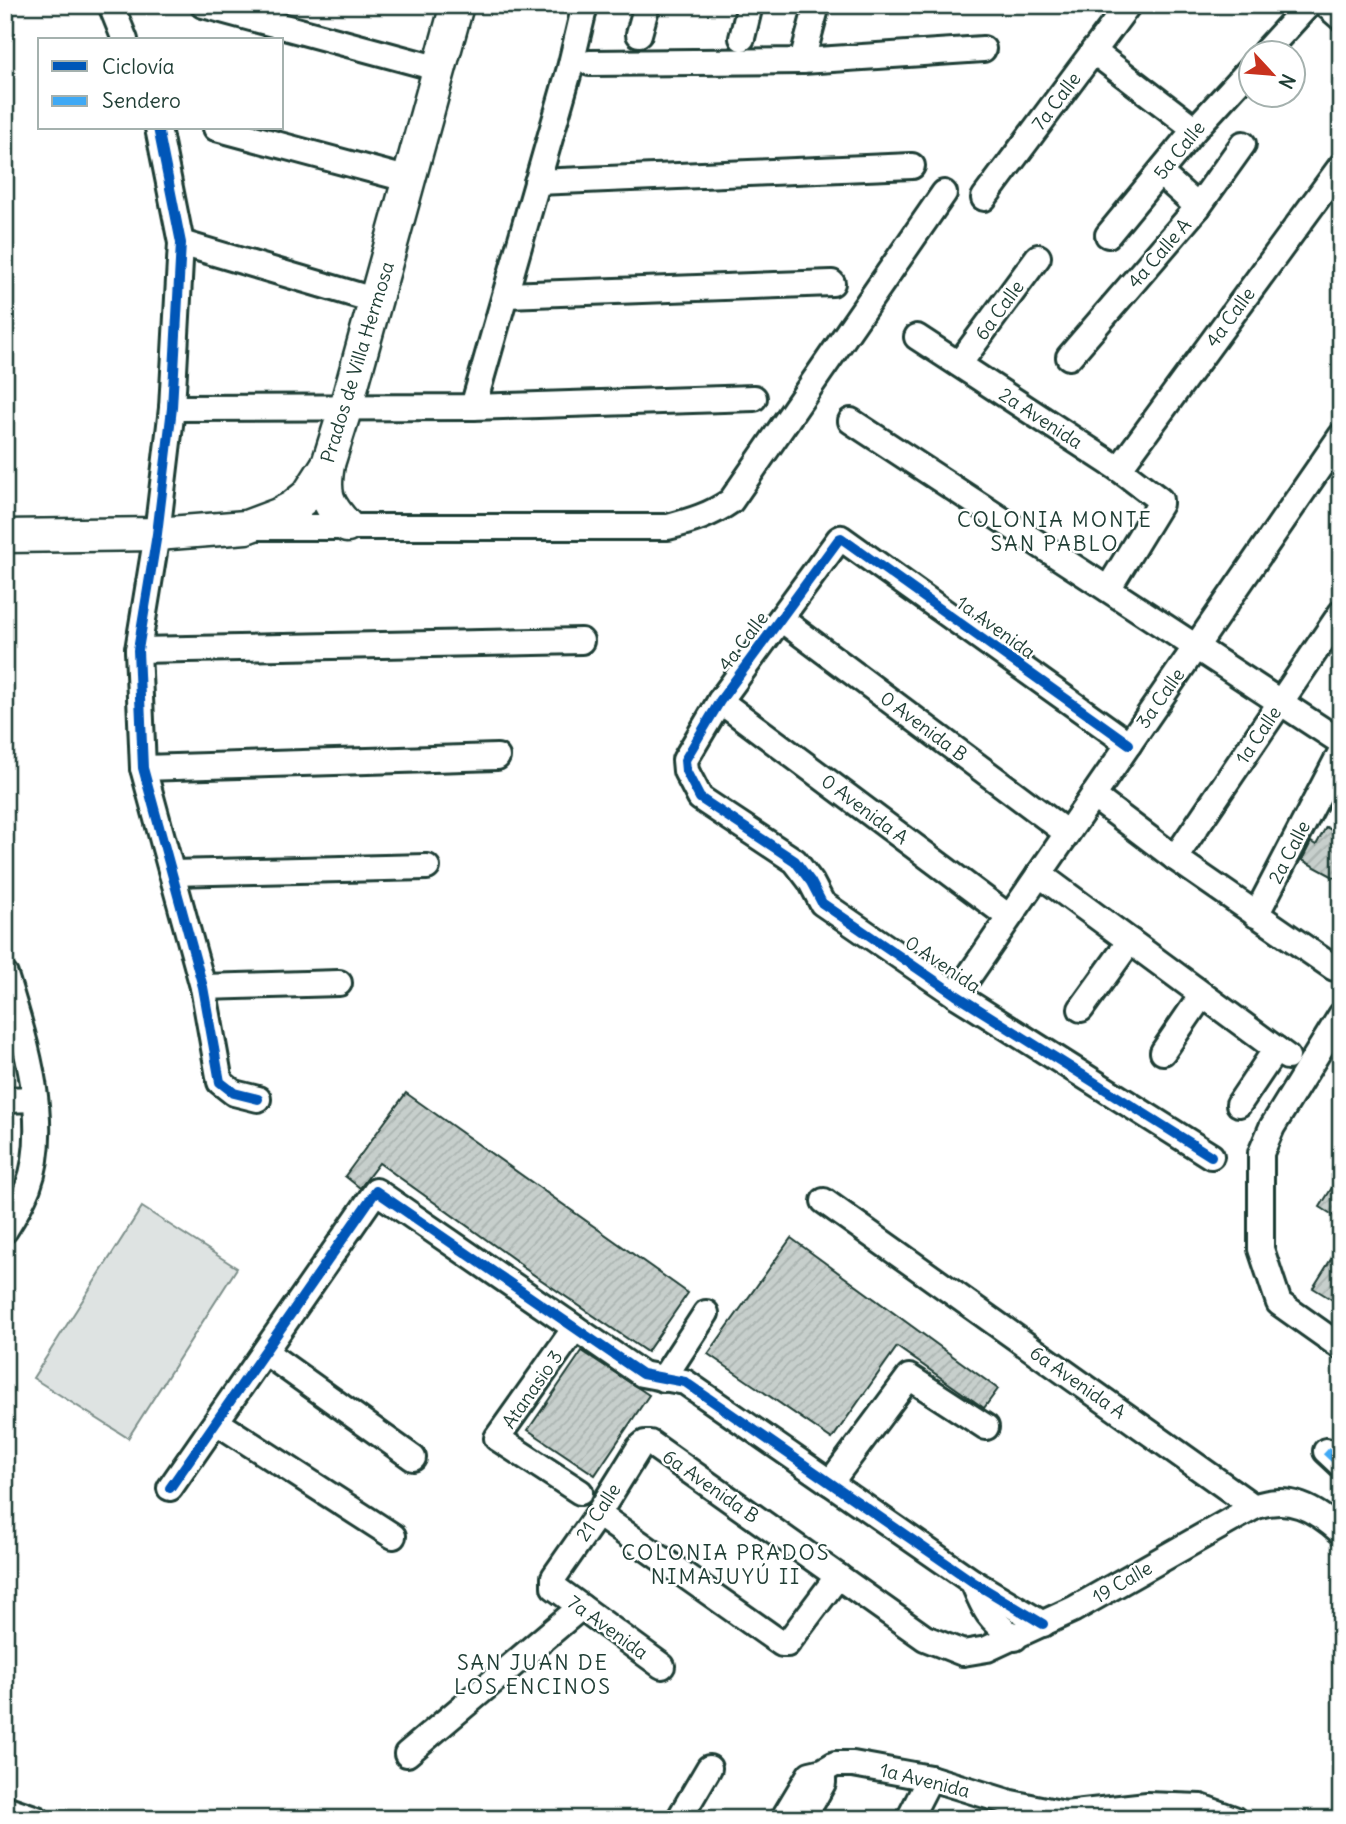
<svg xmlns="http://www.w3.org/2000/svg" width="1346" height="1824" viewBox="0 0 1346 1824" font-family="Delius,sans-serif">
<style>
.garden{fill:#dee3e2;stroke:#7e908b;stroke-width:2}
.building{fill:url(#building-hatch);stroke:#1f3d34;stroke-width:2}
.lines{fill:none;stroke-linecap:round;stroke-linejoin:round}
.minor-casing{stroke:#1f3d34;stroke-width:30}
.major-casing{stroke:#1f3d34;stroke-width:37}
.minor{stroke:#fff;stroke-width:24}
.major{stroke:#fff;stroke-width:32}
.quiet{stroke:#3fa9f5;stroke-width:9;stroke-dasharray:18 9;stroke-linecap:butt}
.cycleway-casing{stroke:#fff;stroke-width:15}
.cycleway{stroke:#0057b8;stroke-width:10}
.labels{text-anchor:middle;dominant-baseline:central;stroke-width:5;stroke-linejoin:round;paint-order:stroke}
.street-label{font-size:19px;fill:#1f3d34;stroke:#fff}
.neighbourhood-label{font-size:21px;letter-spacing:2px;fill:#1f3d34;stroke:#fff}
</style>
<defs>
<pattern id="building-hatch" width="6" height="6" patternUnits="userSpaceOnUse" patternTransform="scale(1.75)"><rect width="6" height="6" fill="#c7cfcc"/><path d="M-1 1l2-2M0 6l6-6M5 7l2-2" fill="none" stroke="#aab3b0"/></pattern>
</defs>
<rect width="100%" height="100%" fill="#fff"/>
<filter id="ink" filterUnits="userSpaceOnUse"><feTurbulence type="fractalNoise" baseFrequency=".0143" numOctaves="2"/><feDisplacementMap in="SourceGraphic" scale="14" xChannelSelector="R" yChannelSelector="G"/><feConvolveMatrix kernelMatrix="1 2 1 2 8 2 1 2 1" color-interpolation-filters="sRGB"/></filter>
<g filter="url(#ink)">
<path class="garden" d="M142,1207L237,1268L128,1438L33,1378Z"/>
<g class="building">
<path d="M1326,827L1341,835V881L1302,860L1311,842L1316,845Z"/>
<path d="M406,1093L688,1293L647,1352L521,1266L522,1265L379,1163L360,1188L345,1176Z"/>
<path d="M1341,1173V1220L1320,1207Z"/>
<path d="M791,1238L998,1389L984,1408L897,1347L832,1439L708,1354Z"/>
<path d="M1341,1243V1305L1313,1288Z"/>
<path d="M582,1351L649,1395L595,1475L528,1430Z"/>
</g>
<g class="lines">
<defs>
<g id="minor">
<path d="M111,5L125,40"/>
<path d="M203,5L440,69"/>
<path d="M1326,5L1341,18"/>
<path d="M639,34L647,5"/>
<path d="M742,38L750,5"/>
<path d="M1093,51L1195,129"/>
<path d="M1265,52L1308,5"/>
<path d="M802,61L817,5"/>
<path d="M590,63L802,61L983,49"/>
<path d="M158,128L181,243L172,408L157,534L138,650L143,768L203,987L220,1082L234,1093L258,1099"/>
<path d="M216,128L410,180"/>
<path d="M1160,173L1198,207"/>
<path d="M537,182L912,166"/>
<path d="M984,198L1128,5"/>
<path d="M1108,235L1195,129L1252,67"/>
<path d="M181,243L377,301"/>
<path d="M506,295L832,283"/>
<path d="M917,337L1119,469L1160,500V504L1108,589"/>
<path d="M1069,357L1198,207L1243,144"/>
<path d="M959,364L1038,257"/>
<path d="M473,407L570,68L585,5"/>
<path d="M172,408L473,407L754,398"/>
<path d="M851,421L1341,742"/>
<path d="M1119,469L1341,166"/>
<path d="M257,527H668C691,521 711,515 731,501L944,193"/>
<path d="M781,619L1067,833"/>
<path d="M138,650L581,641"/>
<path d="M720,701L1009,917"/>
<path d="M1129,744L841,538L839,539L720,701L685,760L686,771L700,798L795,861L811,882L822,903L956,995L1211,1156"/>
<path d="M143,768L497,757"/>
<path d="M1093,796L1175,858L1334,968L1341,967"/>
<path d="M1175,858L1341,613"/>
<path d="M172,873L427,867"/>
<path d="M1039,874L1287,1057"/>
<path d="M1256,915L1341,752"/>
<path d="M5,975C24,1037 52,1123 28,1187C22,1202 14,1216 5,1230"/>
<path d="M203,987L339,983"/>
<path d="M956,995L1341,436"/>
<path d="M1081,1009L1130,941"/>
<path d="M1341,1015L1272,1127L1261,1153V1249L1279,1303L1341,1347"/>
<path d="M1163,1052L1202,995"/>
<path d="M5,1100L34,1099"/>
<path d="M1239,1104L1276,1049"/>
<path d="M824,1201L1254,1507"/>
<path d="M575,1328L497,1438L580,1492"/>
<path d="M265,1352L413,1458"/>
<path d="M663,1379L706,1313"/>
<path d="M218,1423L393,1536"/>
<path d="M1326,1451L1341,1465"/>
<path d="M830,1483L909,1377L986,1427"/>
<path d="M170,1488L376,1191L642,1374L685,1382L973,1582L1043,1624"/>
<path d="M598,1514L782,1644H787L838,1576"/>
<path d="M973,1582C985,1612 989,1619 1015,1638"/>
<path d="M662,1666L554,1587V1577L598,1514L639,1448L645,1443H650L925,1638L963,1653L987,1649L1074,1609L1254,1507C1289,1494 1314,1508 1341,1532"/>
<path d="M407,1754L581,1607"/>
<path d="M5,1808L37,1819"/>
<path d="M679,1819L709,1768"/>
<path d="M783,1819L810,1774L823,1771L835,1764H853L930,1778L1011,1803L1065,1814L1147,1805L1201,1807L1234,1819"/>
<path d="M803,1819L823,1783V1779"/>
<path d="M909,1819L930,1778"/>
</g>
<g id="major">
<path d="M328,464C323,494 326,503 347,526"/>
<path d="M5,536L157,534L246,527L278,515L293,507L308,495L328,464L346,407L457,5"/>
</g>
</defs>
<use href="#minor" class="minor-casing"/>
<use href="#major" class="major-casing"/>
<use href="#minor" class="minor"/>
<use href="#major" class="major"/>
<path class="quiet" d="M1326,1451L1341,1465"/>
<defs>
<g id="cycleway">
<path d="M158,128L181,243L172,408L157,534L138,650L143,768L203,987L220,1082L234,1093L258,1099"/>
<path d="M1129,744L841,538L839,539L720,701L685,760L686,771L700,798L795,861L811,882L822,903L956,995L1211,1156"/>
<path d="M170,1488L376,1191L642,1374L685,1382L973,1582L1043,1624"/>
</g>
</defs>
<use href="#cycleway" class="cycleway-casing"/>
<use href="#cycleway" class="cycleway"/>
</g>
</g>
<g class="labels">
<g class="street-label">
<text transform="translate(1056 101) rotate(-53)">7a Calle</text>
<text transform="translate(1179 150) rotate(-51)">5a Calle</text>
<text transform="translate(1159 253) rotate(-49)">4a Calle A</text>
<text transform="translate(999 310) rotate(-54)">6a Calle</text>
<text transform="translate(1230 317) rotate(-54)">4a Calle</text>
<text transform="translate(357 362) rotate(-73)">Prados de Villa Hermosa</text>
<text transform="translate(1041 418) rotate(33)">2a Avenida</text>
<text transform="translate(996 627) rotate(36)">1a Avenida</text>
<text transform="translate(743 641) rotate(-53)">4a Calle</text>
<text transform="translate(1160 698) rotate(-55)">3a Calle</text>
<text transform="translate(924 726) rotate(37)">0 Avenida B</text>
<text transform="translate(1258 735) rotate(-56)">1a Calle</text>
<text transform="translate(865 809) rotate(37)">0 Avenida A</text>
<text transform="translate(1289 852) rotate(-63)">2a Calle</text>
<text transform="translate(943 964) rotate(34)">0 Avenida</text>
<text transform="translate(1078 1382) rotate(35)">6a Avenida A</text>
<text transform="translate(532 1389) rotate(-55)">Atanasio 3</text>
<text transform="translate(711 1486) rotate(35)">6a Avenida B</text>
<text transform="translate(598 1512) rotate(-57)">21 Calle</text>
<text transform="translate(1122 1582) rotate(-30)">19 Calle</text>
<text transform="translate(608 1627) rotate(36)">7a Avenida</text>
<text transform="translate(925 1780) rotate(14)">1a Avenida</text>
</g>
<g class="neighbourhood-label">
<text x="1055" y="519">COLONIA MONTE<tspan x="1055" dy="24">SAN PABLO</tspan></text>
<text x="726" y="1552">COLONIA PRADOS<tspan x="726" dy="24">NIMAJUYÚ II</tspan></text>
<text x="533" y="1662">SAN JUAN DE<tspan x="533" dy="24">LOS ENCINOS</tspan></text>
</g>
</g>
<rect width="1346" height="1824" fill="none" stroke="#fff" stroke-width="28"/>
<rect x="14" y="14" width="1318" height="1796" fill="none" stroke="#1f3d34" stroke-width="2.5" filter="url(#ink)"/>
<rect x="38" y="38" width="245" height="91" fill="#ffffff" stroke="#a5b1ae" stroke-width="2"/>
<rect x="52" y="61" width="35" height="10" fill="#0057b8" stroke="#a5b1ae" stroke-width="2"/>
<text x="102" y="74" font-size="21" fill="#1f3d34">Ciclovía</text>
<rect x="52" y="96" width="35" height="10" fill="#3fa9f5" stroke="#a5b1ae" stroke-width="2"/>
<text x="102" y="108" font-size="21" fill="#1f3d34">Sendero</text>
<g transform="translate(1272 74) rotate(116)"><circle r="33" fill="#ffffff" stroke="#a5b1ae" stroke-width="2"/>
<path d="M0-5L12 26L0 18L-12 26Z" fill="#c8321e"/>
<text y="-10" font-size="19" font-weight="bold" text-anchor="middle" fill="#1f3d34">N</text>
</g>
</svg>
